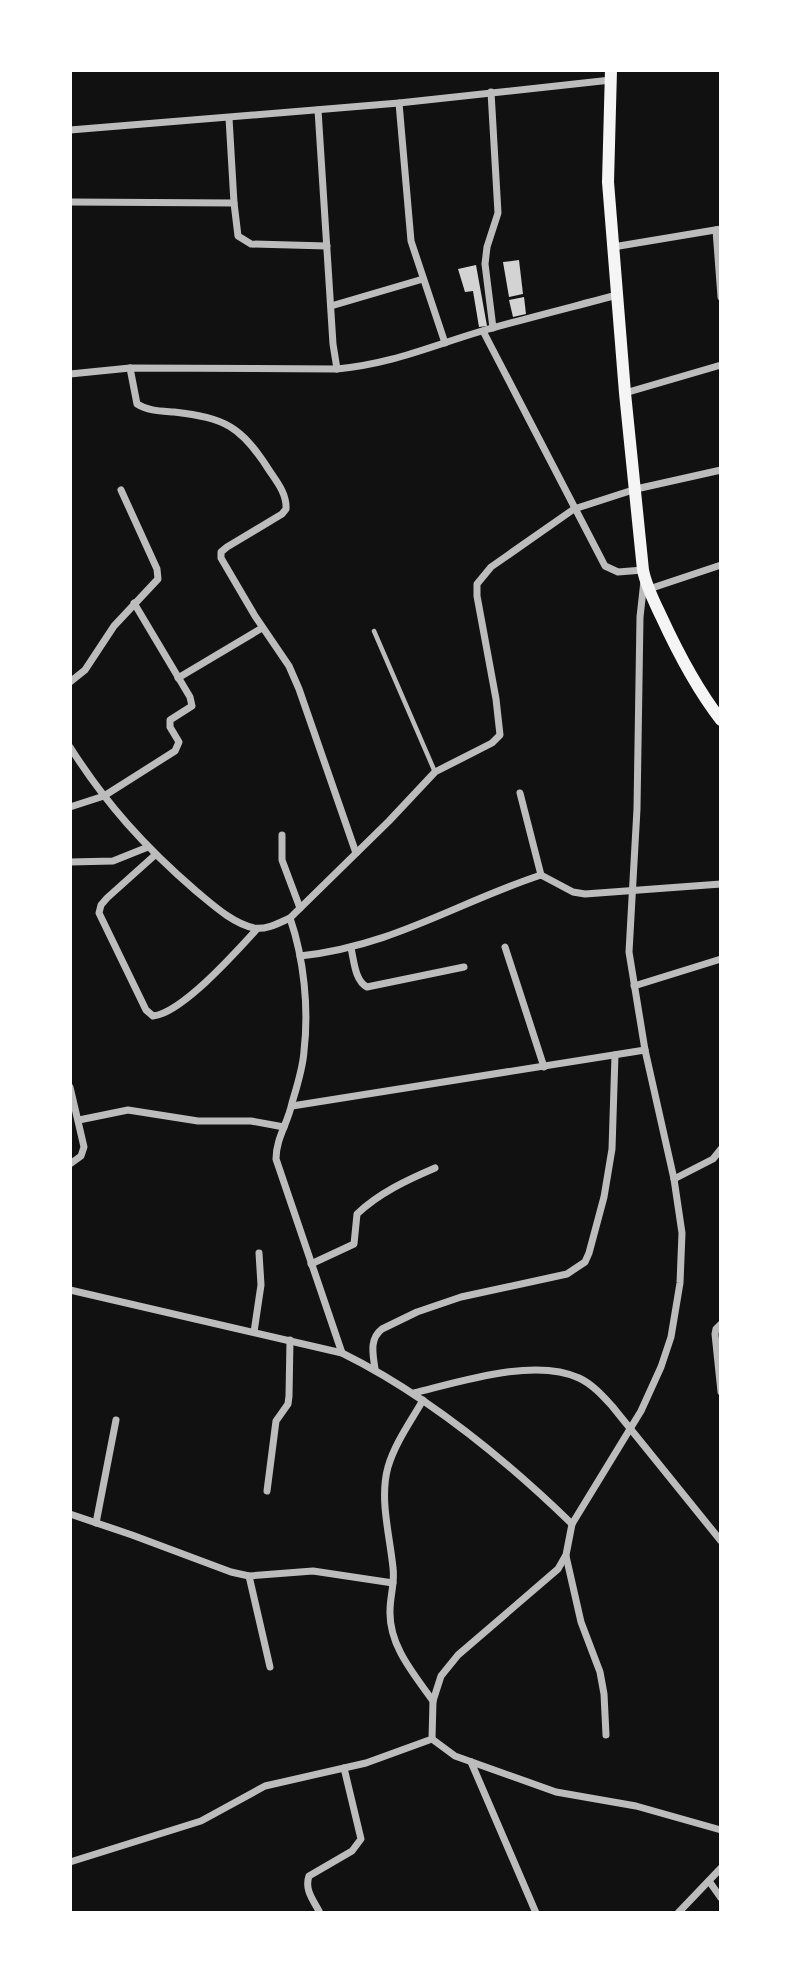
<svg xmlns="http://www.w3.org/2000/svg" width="791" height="1983" viewBox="0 0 791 1983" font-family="Lato,sans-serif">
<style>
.building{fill:#d3d3d3}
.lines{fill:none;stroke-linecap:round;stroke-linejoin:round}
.service{stroke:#bcbcbc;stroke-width:4.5}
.minor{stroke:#bcbcbc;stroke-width:7}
.secondary{stroke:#f5f5f5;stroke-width:12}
</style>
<rect width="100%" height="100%" fill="#111"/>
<g class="building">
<path d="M519,260L523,294L509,297L503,262Z"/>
<path d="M476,265L487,326L479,327L473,291L465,292L458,269Z"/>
<path d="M524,297L526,314L513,317L509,300Z"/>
</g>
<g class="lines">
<path class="service" d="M374,631L435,772"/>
<g class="minor">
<path d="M491,92L498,213L487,247L485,264L493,328"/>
<path d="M399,103L411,241L445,343"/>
<path d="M318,110L333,344L337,369"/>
<path d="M229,118L234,203L238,236L251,244L327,246"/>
<path d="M70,130L399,103L611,80"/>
<path d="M70,202L234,203"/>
<path d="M716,230L721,297"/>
<path d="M613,247L721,229"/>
<path d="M331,306L423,279"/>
<path d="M483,331L605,566L618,572L643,570"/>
<path d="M130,368L137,404C148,411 161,411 174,412C225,418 241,426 269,470C277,482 287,494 286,509L282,514L227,547L221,552V558L255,616L289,666L299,689L356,853"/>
<path d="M70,374L130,368L337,369C392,364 431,346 482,331C527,318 572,307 617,295"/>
<path d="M625,393L721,365"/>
<path d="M649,589L721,565"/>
<path d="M178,678L262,628"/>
<path d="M70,682L85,670L114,626L158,579L157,569L121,490"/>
<path d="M70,747C106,804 145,847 196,891C213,905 232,923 254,928C266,930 279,923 290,918L389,821L435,772L492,743L500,735L496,699L477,596V584L491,567L574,509L636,489L721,470"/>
<path d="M520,793L541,875"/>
<path d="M70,807L104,796L175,751L179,742L170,727V720L192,706L190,697L134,603"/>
<path d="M282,835V860L300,908"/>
<path d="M155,855L107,898L101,905L99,913L146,1010L153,1016C182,1013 237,951 257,929"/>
<path d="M70,862L113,861L148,847"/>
<path d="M290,918C304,959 309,1008 304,1051C303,1068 297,1086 292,1103C288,1123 276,1138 276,1159L342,1353"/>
<path d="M505,947L544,1067"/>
<path d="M351,948C354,961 355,981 367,987L464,967"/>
<path d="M300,956C393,946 456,903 541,875L573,892L585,894L721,884"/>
<path d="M634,986L721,959"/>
<path d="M70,1087L84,1147L81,1156L70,1164"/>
<path d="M292,1106L645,1050"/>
<path d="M79,1120L128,1110L198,1121H251L284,1127"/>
<path d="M674,1179L713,1159L721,1149"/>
<path d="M311,1264L354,1244L357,1214C379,1193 407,1180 435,1168"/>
<path d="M70,1290L342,1353C427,1395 504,1458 572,1524"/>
<path d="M721,1324L716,1329L715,1334L721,1392"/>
<path d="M254,1332L261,1285L259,1253"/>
<path d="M375,1369C373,1354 369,1339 382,1329L417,1312L461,1297L567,1274L585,1262L589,1253L604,1197L612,1149L615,1055"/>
<path d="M414,1393C459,1382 535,1357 579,1378C592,1384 602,1395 612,1406L721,1541"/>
<path d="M423,1400C411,1421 395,1443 388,1467C379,1499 390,1536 393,1568C395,1583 390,1596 390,1611C389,1646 414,1674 433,1701"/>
<path d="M267,1491L276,1421L288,1404L289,1396L290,1340"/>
<path d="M70,1514L132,1535L231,1572L249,1576L313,1571L393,1583"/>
<path d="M96,1523L116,1420"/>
<path d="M566,1556L581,1622L600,1672L604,1694L606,1735"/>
<path d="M249,1576L270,1667"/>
<path d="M432,1739L455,1756L556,1792L636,1806L721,1830"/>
<path d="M471,1762L536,1913"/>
<path d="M70,1862L201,1821L265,1786L366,1763L432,1739L433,1701L441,1676L458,1655L558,1569L566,1555L572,1524L641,1411L661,1367L671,1337L680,1283L682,1233L674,1179L645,1050L629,952L637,809L640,617L644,581"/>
<path d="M709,1881L721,1898"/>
<path d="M320,1913C314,1901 304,1890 309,1876L352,1851L361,1839L344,1768"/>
<path d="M678,1913L721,1868"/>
</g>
<path class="secondary" d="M611,70L608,182L625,393L643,570C646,586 654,601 661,616C678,653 696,688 721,720"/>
</g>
<rect width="791" height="1983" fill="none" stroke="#ffffff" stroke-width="144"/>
</svg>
